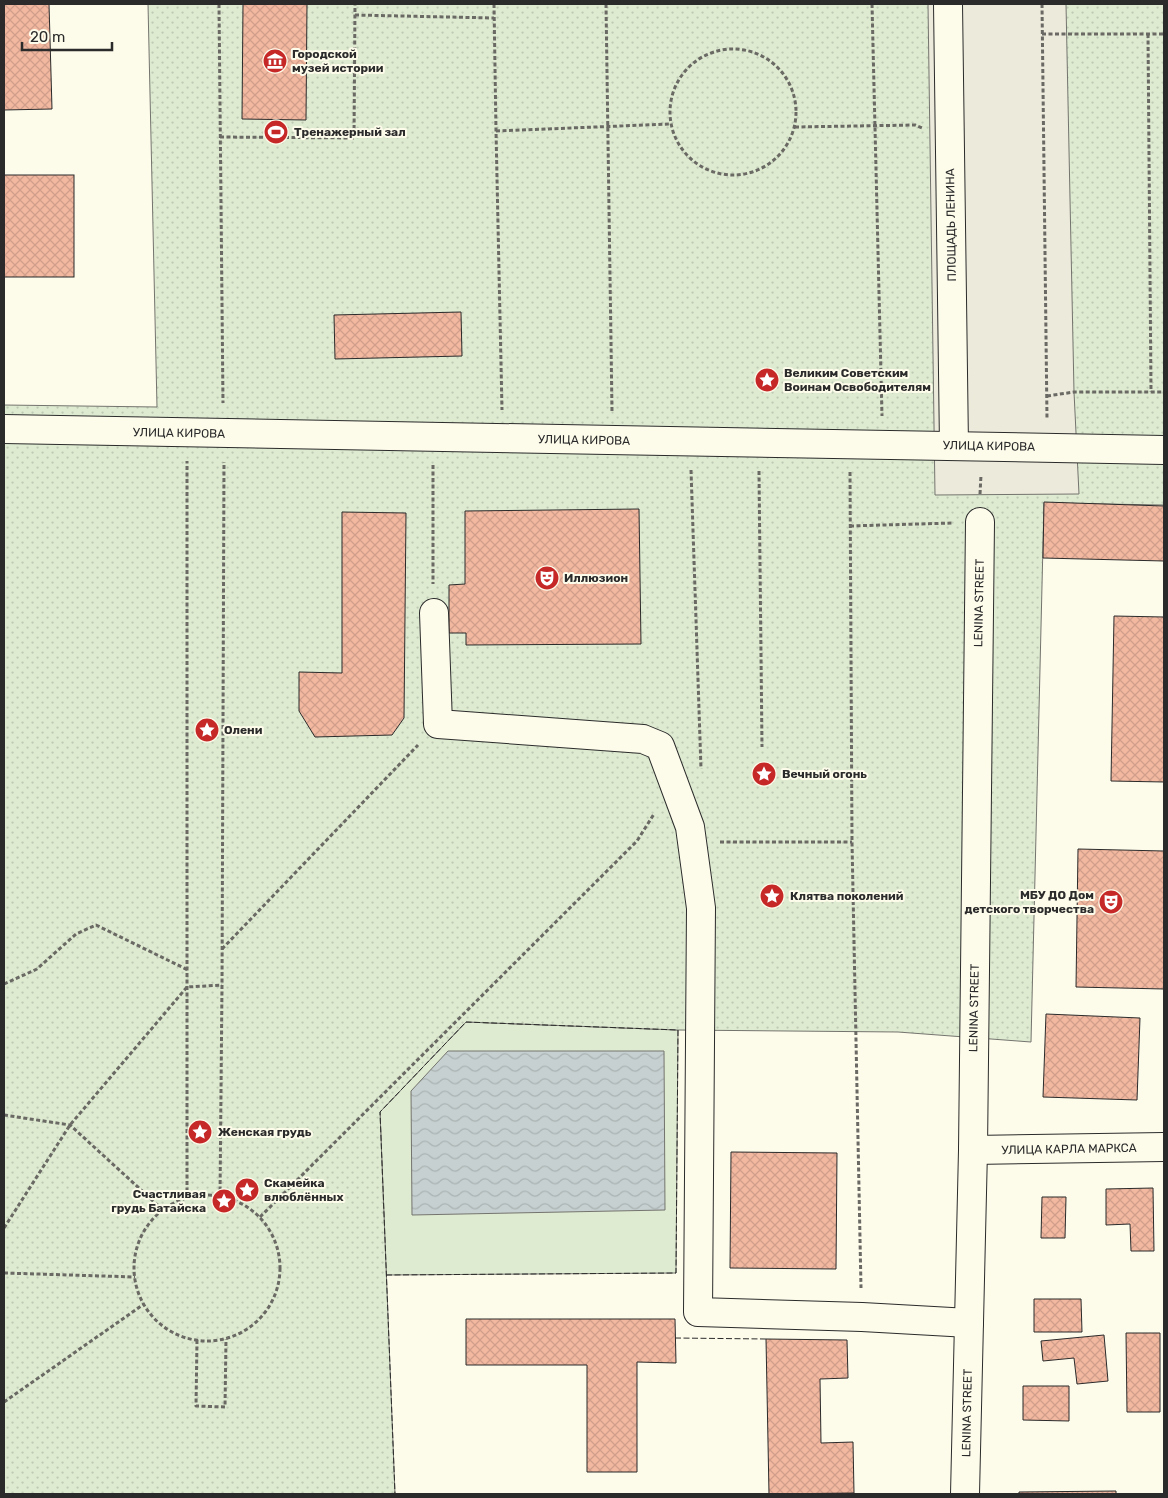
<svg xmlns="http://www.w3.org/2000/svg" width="1168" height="1498" viewBox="0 0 1168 1498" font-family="Rubik,sans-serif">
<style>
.grass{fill:#deebd1;stroke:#74746e}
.park{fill:url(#park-dots);stroke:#74746e}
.parking{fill:#eceadb;stroke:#74746e}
.water{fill:url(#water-waves);stroke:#74746e}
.building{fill:url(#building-cross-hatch);stroke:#2b2b2b}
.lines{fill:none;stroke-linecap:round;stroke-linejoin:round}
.minor-casing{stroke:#2b2b2b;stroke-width:30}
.path{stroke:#6a6964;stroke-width:3;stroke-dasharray:4 2.5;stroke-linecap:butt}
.minor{stroke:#fdfbea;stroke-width:28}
.fence{stroke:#2b2b2b;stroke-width:1;stroke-dasharray:6 2.5;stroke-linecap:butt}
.labels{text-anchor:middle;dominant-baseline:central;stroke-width:4;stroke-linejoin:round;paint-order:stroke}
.poi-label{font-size:12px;font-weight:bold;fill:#2b2b2b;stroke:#fdfbea;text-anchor:start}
.street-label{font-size:12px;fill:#2b2b2b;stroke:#fdfbea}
</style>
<defs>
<pattern id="park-dots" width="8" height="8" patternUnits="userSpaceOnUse" patternTransform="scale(1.25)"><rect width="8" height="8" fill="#deebd1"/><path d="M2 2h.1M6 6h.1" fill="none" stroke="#bfcab4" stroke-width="1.8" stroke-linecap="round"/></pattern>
<pattern id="water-waves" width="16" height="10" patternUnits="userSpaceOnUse" patternTransform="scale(1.25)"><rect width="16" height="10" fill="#c7d0d0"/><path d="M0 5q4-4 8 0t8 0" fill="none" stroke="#abb3b3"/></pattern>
<pattern id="building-cross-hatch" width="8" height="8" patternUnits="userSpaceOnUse" patternTransform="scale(1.25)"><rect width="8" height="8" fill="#f2b8a0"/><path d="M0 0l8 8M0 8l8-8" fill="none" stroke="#d09e8a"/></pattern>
</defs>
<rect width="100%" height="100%" fill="#fdfbea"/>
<path class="grass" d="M466,1022L678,1030L676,1273L386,1275L380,1112Z"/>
<path class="park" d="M148,4H1164V505L1044,503L1031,1042L898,1032L678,1030L466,1022L380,1112L395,1494H4V405L157,407Z"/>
<path class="parking" d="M928,4H1066L1074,392L1079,494L935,495Z"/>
<path class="water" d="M448,1051H664L665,1210L412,1215L411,1091Z"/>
<g class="building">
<path d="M4,4H49L52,109L4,110Z"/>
<path d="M243,4H307L306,120L242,119Z"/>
<rect x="4" y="175" width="70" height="102"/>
<path d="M461,312L462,356L335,359L334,315Z"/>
<path d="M1044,502L1164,506V561L1043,558Z"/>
<path d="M639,509L641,644L466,645V633H449V585L465,584V511Z"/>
<path d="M342,512L406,513L404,718L392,735L315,737L299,711V672L342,673Z"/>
<path d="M1114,616L1164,617V782L1111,781Z"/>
<path d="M1078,849L1164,851V989L1076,987Z"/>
<path d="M1046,1014L1140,1018L1137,1100L1043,1097Z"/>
<path d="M731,1152L837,1153L836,1269L730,1268Z"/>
<path d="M1153,1188L1154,1251H1131L1130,1224L1106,1225V1189Z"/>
<path d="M1042,1197H1066L1065,1238H1041Z"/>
<path d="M1034,1299H1081L1082,1332H1034Z"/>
<path d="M466,1319H675L676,1363L637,1362V1472H587V1365H466Z"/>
<path d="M1126,1333H1160V1412H1127Z"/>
<path d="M1104,1335L1108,1381L1077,1384L1074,1358L1043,1361L1041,1341Z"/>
<path d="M766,1339L847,1340L848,1378L820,1379L821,1443L853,1442L854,1493L769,1494Z"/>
<path d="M1023,1386H1069V1421L1023,1420Z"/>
<path d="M1116,1491V1494H1019V1492Z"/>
</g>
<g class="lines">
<defs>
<g id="minor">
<path d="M948,4L954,446"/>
<path d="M4,429L1164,450"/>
<path d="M434,613L438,724L643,739L660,746L690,827L701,908L698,1312L862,1317L969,1323"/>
<path d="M973,1150L1164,1147"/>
<path d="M965,1494L973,1150L980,522"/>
</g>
</defs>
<use href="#minor" class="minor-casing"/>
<g class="path">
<path d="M219,4L223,403"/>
<path d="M494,4L496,131L502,410"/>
<path d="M606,4L612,411"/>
<path d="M872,4L882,416"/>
<path d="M1042,4L1047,419"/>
<path d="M355,15L494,18"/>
<path d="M1042,34H1164"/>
<path d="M1148,34L1151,392"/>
<circle cx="733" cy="112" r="63"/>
<path d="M795,127L915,125L922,128"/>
<path d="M496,131L670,124"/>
<path d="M220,137L354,138L355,4"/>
<path d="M1047,396L1074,392H1164"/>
<path d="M433,465V584"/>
<path d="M691,470L701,769"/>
<path d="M759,471L762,747"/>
<path d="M850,472L852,842L861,1288"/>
<path d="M980,494L981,475"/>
<path d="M850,526L952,523"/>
<path d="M720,842H852"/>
<path d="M222,949L418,745"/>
<path d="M4,984L37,969L76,934L96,925L188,970"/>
<path d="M4,1115L70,1125L163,1210"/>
<circle cx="207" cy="1268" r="73"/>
<path d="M220,1197L222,985L224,462"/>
<path d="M187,1198V461"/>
<path d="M260,1217L637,841L654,814"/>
<path d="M4,1228L70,1125L187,987L222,985"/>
<path d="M4,1273L135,1277"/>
<path d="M197,1340L196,1406L225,1407L226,1339"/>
<path d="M4,1402L144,1304"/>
</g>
<use href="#minor" class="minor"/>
<g class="fence">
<path d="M386,1275L676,1273L678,1030L466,1022L380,1112L395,1494"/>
<path d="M675,1338L766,1339"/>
</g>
</g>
<defs>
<symbol id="museum-disc" viewBox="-11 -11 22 22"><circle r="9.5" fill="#c62828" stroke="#fdfbea"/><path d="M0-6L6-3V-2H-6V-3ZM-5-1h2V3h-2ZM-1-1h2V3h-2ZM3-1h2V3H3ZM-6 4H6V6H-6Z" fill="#fff"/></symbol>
<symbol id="stadium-disc" viewBox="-11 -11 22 22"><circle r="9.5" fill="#c62828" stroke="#fdfbea"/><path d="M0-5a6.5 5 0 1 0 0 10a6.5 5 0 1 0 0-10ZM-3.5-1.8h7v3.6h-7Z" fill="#fff"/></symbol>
<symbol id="sight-disc" viewBox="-11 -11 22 22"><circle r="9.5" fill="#c62828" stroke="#fdfbea"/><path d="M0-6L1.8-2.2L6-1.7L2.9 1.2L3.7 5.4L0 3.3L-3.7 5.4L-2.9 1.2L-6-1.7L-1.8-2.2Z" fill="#fff"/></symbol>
<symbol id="theatre-disc" viewBox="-11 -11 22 22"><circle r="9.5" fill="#c62828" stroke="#fdfbea"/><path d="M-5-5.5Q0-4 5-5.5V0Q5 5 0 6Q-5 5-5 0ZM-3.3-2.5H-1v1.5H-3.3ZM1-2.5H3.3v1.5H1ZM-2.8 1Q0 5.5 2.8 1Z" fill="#fff"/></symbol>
</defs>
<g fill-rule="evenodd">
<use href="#museum-disc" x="261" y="47" width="28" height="28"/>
<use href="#stadium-disc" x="262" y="118" width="28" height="28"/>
<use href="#sight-disc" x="753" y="366" width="28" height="28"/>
<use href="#theatre-disc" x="533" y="564" width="28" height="28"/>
<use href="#sight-disc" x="193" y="716" width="28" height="28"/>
<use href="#sight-disc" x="750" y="760" width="28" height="28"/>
<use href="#sight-disc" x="758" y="882" width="28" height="28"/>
<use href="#theatre-disc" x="1097" y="888" width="28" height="28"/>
<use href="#sight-disc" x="186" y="1118" width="28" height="28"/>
<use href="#sight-disc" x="233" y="1176" width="28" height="28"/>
<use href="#sight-disc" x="210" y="1187" width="28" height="28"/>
</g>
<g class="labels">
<g class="poi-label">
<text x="292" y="54">Городской<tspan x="292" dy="14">музей истории</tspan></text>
<text x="294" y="132">Тренажерный зал</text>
<text x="784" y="373">Великим Советским<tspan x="784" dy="14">Воинам Освободителям</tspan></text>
<text x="564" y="578">Иллюзион</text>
<text x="224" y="730">Олени</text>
<text x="782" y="774">Вечный огонь</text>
<text x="1094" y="895" text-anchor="end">МБУ ДО Дом<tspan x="1094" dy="14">детского творчества</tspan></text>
<text x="790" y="896">Клятва поколений</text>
<text x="218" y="1132">Женская грудь</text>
<text x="264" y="1183">Скамейка<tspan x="264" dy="14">влюблённых</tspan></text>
<text x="206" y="1194" text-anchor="end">Счастливая<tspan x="206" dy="14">грудь Батайска</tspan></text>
</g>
<g class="street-label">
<text transform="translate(951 225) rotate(-91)">ПЛОЩАДЬ ЛЕНИНА</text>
<text transform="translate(179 433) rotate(1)">УЛИЦА КИРОВА</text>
<text transform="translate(584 440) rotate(1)">УЛИЦА КИРОВА</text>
<text transform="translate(989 446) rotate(1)">УЛИЦА КИРОВА</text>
<text transform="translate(979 603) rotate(-89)">LENINA STREET</text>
<text transform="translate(974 1008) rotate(-89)">LENINA STREET</text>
<text transform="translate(1069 1149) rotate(-1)">УЛИЦА КАРЛА МАРКСА</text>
<text transform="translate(967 1413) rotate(-89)">LENINA STREET</text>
</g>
</g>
<rect width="1168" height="1498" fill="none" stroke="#2b2b2b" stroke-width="10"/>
<path d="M22 42v8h90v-8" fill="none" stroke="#2b2b2b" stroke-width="2.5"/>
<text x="30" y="42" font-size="15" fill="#2b2b2b" stroke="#fdfbea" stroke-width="4" paint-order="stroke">20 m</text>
</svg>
